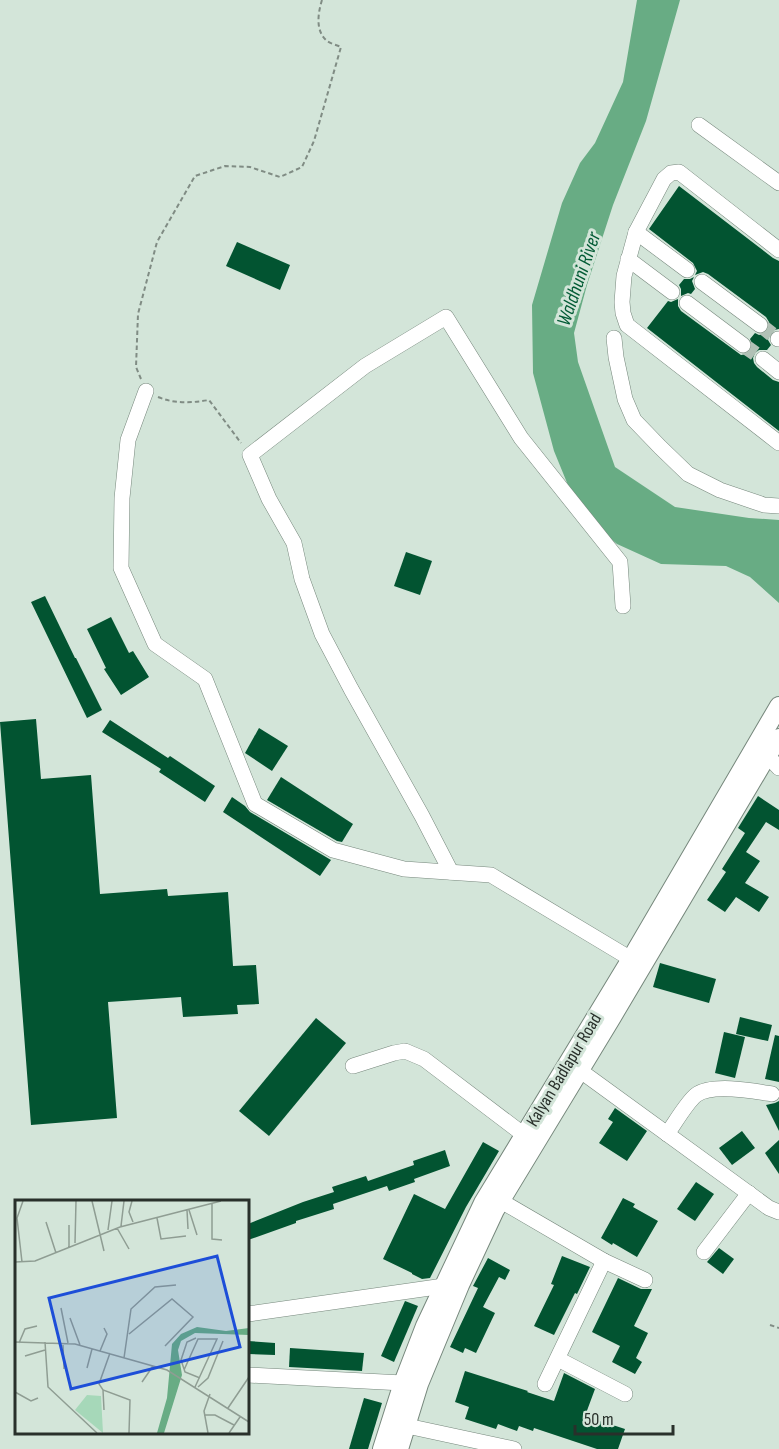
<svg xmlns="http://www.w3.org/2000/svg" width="779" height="1449" viewBox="0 0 779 1449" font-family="'Sofia Sans Condensed',sans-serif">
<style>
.water{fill:#68ac84}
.building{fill:#025431}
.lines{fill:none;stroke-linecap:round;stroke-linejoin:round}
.minor-tunnel{stroke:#b1c1b6;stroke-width:15;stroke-dasharray:15 8;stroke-linecap:butt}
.minor-casing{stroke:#76877c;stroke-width:16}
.major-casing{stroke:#76877c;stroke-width:20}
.path{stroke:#808c84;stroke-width:2;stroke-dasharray:4.5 3;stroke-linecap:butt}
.minor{stroke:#fff;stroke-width:15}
.major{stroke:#fff;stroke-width:18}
.labels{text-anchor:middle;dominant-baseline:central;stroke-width:6;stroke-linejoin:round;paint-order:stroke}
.street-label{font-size:18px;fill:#29302b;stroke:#d3e5d9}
.water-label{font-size:20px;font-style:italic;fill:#045c36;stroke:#d3e5d9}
.inset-road{fill:none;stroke:#8f9d93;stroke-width:1.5}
.view{fill:#1d4ed8;fill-opacity:0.15;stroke:#1d4ed8;stroke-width:3}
.inset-edge{fill:none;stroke:#29302b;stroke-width:3}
</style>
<rect width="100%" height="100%" fill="#d3e5d9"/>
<path class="water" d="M637,0H680L646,121L613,205L587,285L574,333L578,362L615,467L675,507L749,518L779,520V603L750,577L726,566L661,564L617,544L579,512L554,451L533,373L532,305L562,203L580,163L595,143L623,82Z"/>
<g class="building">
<path d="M679,186L773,258L779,261V329L774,330L769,335L768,340L771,345L767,350H759L755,353L753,358L754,363L757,367L773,380L779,382V431L647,328L668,301L671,302L678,299V306L681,311L741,355L747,354L751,350L753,346L750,339L755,333L759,335L764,334L770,327L769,322L766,317L708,274L703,272L695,275L697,271L693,263L649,229Z"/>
<path d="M237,242L290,265L280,290L226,266Z"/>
<path d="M694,277L692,281L695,289L691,294L688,293L681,296V289L679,285L684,279H690Z"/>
<path d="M406,552L432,561L420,595L394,586Z"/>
<path d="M45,596L75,658H76L102,710L87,718L31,602Z"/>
<path d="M111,617L129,653L133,651L149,677L121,695L104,669L106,668L87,629Z"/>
<path d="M36,719L41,779L91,775L100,894L167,889L168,896L228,892L233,966L256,965L259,1004L237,1005L238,1014L183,1017L181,997L108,1002L117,1118L31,1125L0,722Z"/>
<path d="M110,720L168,758L170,756L215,786L205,802L159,772L161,769L102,732Z"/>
<path d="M259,728L288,746L272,771L245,753Z"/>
<path d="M281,777L353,824L342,842L337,841L267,800Z"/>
<path d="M758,796L779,810V830L766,822L746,852L760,861L745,883L769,897L759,912L736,897L725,912L707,900L726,872L722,869L745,833L738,828Z"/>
<path d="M232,797L245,806L250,812L331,860L320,876L223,812Z"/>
<path d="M660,963L716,979L709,1003L653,987Z"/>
<path d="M740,1017L772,1025L768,1041L736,1034Z"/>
<path d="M316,1018L346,1043L269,1136L239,1111Z"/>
<path d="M724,1032L745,1037L735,1078L715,1073Z"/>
<path d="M775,1035L779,1036V1082L765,1079Z"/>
<path d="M779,1101V1131L766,1105L775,1103Z"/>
<path d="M615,1108L647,1131L627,1161L599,1143L613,1122L608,1119Z"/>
<path d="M742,1131L755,1148L732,1165L719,1148Z"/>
<path d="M779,1140V1174L765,1153Z"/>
<path d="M483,1142L499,1151L466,1207L430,1278L422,1279L412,1274V1273L383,1259L414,1194L445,1209Z"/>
<path d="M445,1150L450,1166L414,1179L415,1182L389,1191L387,1186L333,1204L334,1209L296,1221V1223L248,1240V1224L303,1202L334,1192L332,1187L366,1176L368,1181L414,1165L413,1161Z"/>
<path d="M696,1182L714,1194L695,1221L677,1209Z"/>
<path d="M623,1198L635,1204L633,1207L658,1221L637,1257L613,1243L612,1245L601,1238Z"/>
<path d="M719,1248L734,1259L723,1274L707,1262Z"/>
<path d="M562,1256L590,1267L577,1294L575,1293L554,1335L534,1326L554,1285L551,1284Z"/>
<path d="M488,1258L510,1270L505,1280L499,1277L483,1307L495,1313L476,1353L465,1348L463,1353L450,1347L478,1288L473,1286Z"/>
<path d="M618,1278L641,1289H652L634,1326L648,1333L636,1358L642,1362L635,1374L612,1362L620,1346L592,1332Z"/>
<path d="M405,1301L418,1306L394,1362L381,1356Z"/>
<path d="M248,1341L275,1343V1355L248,1354Z"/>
<path d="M290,1348L364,1353L362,1371L289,1367Z"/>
<path d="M465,1371L528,1391L527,1392L554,1401L564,1373L595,1389L585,1416L625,1429L618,1449H597L534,1428L533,1431L519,1426L517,1431L498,1424L496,1429L465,1419L469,1407L455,1402Z"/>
<path d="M364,1398L382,1403L368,1449H349Z"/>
</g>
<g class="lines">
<g class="minor-tunnel">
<path d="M760,325L778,339"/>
<path d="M743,345L763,359"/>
</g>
<defs>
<g id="minor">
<path d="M699,125L779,183"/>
<path d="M636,232L687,270"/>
<path d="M779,250L679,172L671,173L664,179L636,232L624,276L622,302L623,313L627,325L779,443"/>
<path d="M628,259L672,292"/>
<path d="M702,282L760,325"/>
<path d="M687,303L743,345"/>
<path d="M614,338L616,357L625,399L634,420L660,447L688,474L720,490L764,505L779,506"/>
<path d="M778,339H779"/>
<path d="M763,359L779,372"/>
<path d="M146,391L128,440L122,498L121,568L155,644L205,679L255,804L333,850L404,869L491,875L631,959"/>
<path d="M761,749L779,768"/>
<path d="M451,872L422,816L351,689L322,634L302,579L294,543L269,499L250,455L365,366L446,317L521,438L620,562L623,606"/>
<path d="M571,1064L769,1208L779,1212"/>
<path d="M353,1066L394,1053L405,1051L424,1059L532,1141"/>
<path d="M667,1134C675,1123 687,1102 696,1095C712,1083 754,1091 772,1094"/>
<path d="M501,1201L604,1261L645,1280"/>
<path d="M704,1252L749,1193"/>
<path d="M248,1314L444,1286"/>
<path d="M558,1359L625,1394"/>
<path d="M248,1375L403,1383"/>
<path d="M545,1384L604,1261"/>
<path d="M407,1426L514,1449"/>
</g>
<g id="major">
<path d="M382,1449L403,1383L425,1326L483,1203L631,959L779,706"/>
<path d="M399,1449L419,1384L460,1285L495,1210L612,1017L765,759L779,738"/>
</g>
</defs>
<use href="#minor" class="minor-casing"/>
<use href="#major" class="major-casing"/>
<g class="path">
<path d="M141,379L136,367L138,314L157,242L195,176L225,166L250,167L280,177L302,167L314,141L341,47C337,45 331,44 327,41C315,31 318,13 322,0"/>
<path d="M158,397C175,404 191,403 209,400L241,443"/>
<path d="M770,1325L779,1328"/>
</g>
<use href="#minor" class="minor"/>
<use href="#major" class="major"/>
</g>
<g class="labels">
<g class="street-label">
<text transform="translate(564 1070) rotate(-59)">Kalyan Badlapur Road</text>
</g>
<g class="water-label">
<text transform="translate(579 279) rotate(-71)">Waldhuni River</text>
</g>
</g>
<g transform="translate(15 1200)">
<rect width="234" height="234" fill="#d3e5d9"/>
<path d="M72,195L86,196L88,233L60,210Z" fill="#a6d8b9"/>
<path d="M182,127L211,131L234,128V135L180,133L166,141L163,150L167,175L149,233H142L152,198L157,144L166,134Z" fill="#68ac84"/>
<path class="inset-road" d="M77,1L89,51M117,1L114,12L118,22M197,4V39L207,40M172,10L173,29M174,10L182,35M142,18L146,39L171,36M31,22L41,53M54,25V47M106,26L109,1M102,28L114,49M93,30L97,1M60,43L61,1M0,62L20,61L105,27L206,1M7,62L2,18L8,1M46,108L53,143M55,118L65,145M114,134L157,99L178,117L150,146M181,138L172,142L166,160L170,172L185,178M0,142L60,144L152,170L234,222M30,142L33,187L82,233M4,143L10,129L22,126M48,145L49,169M85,151L92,134L89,128M95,153L84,184L88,190L115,200L114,233M10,156L30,150M109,158L116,109L140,87L161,85M72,168L77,149M169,170L183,139H202L180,187M127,182L138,166M183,187L193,178L208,141M88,190L89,210M0,192L16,201L23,198M213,208L234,177M189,215H200L219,225M193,233L189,211L195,194M214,233L225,217"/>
<path class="view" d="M202,56L225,147L56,189L34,98Z"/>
<rect width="234" height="234" class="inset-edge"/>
</g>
<path d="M575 1425v9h98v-9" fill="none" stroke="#29302b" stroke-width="3"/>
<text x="584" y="1425" font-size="18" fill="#29302b" stroke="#d3e5d9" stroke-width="4.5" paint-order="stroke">50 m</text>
</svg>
